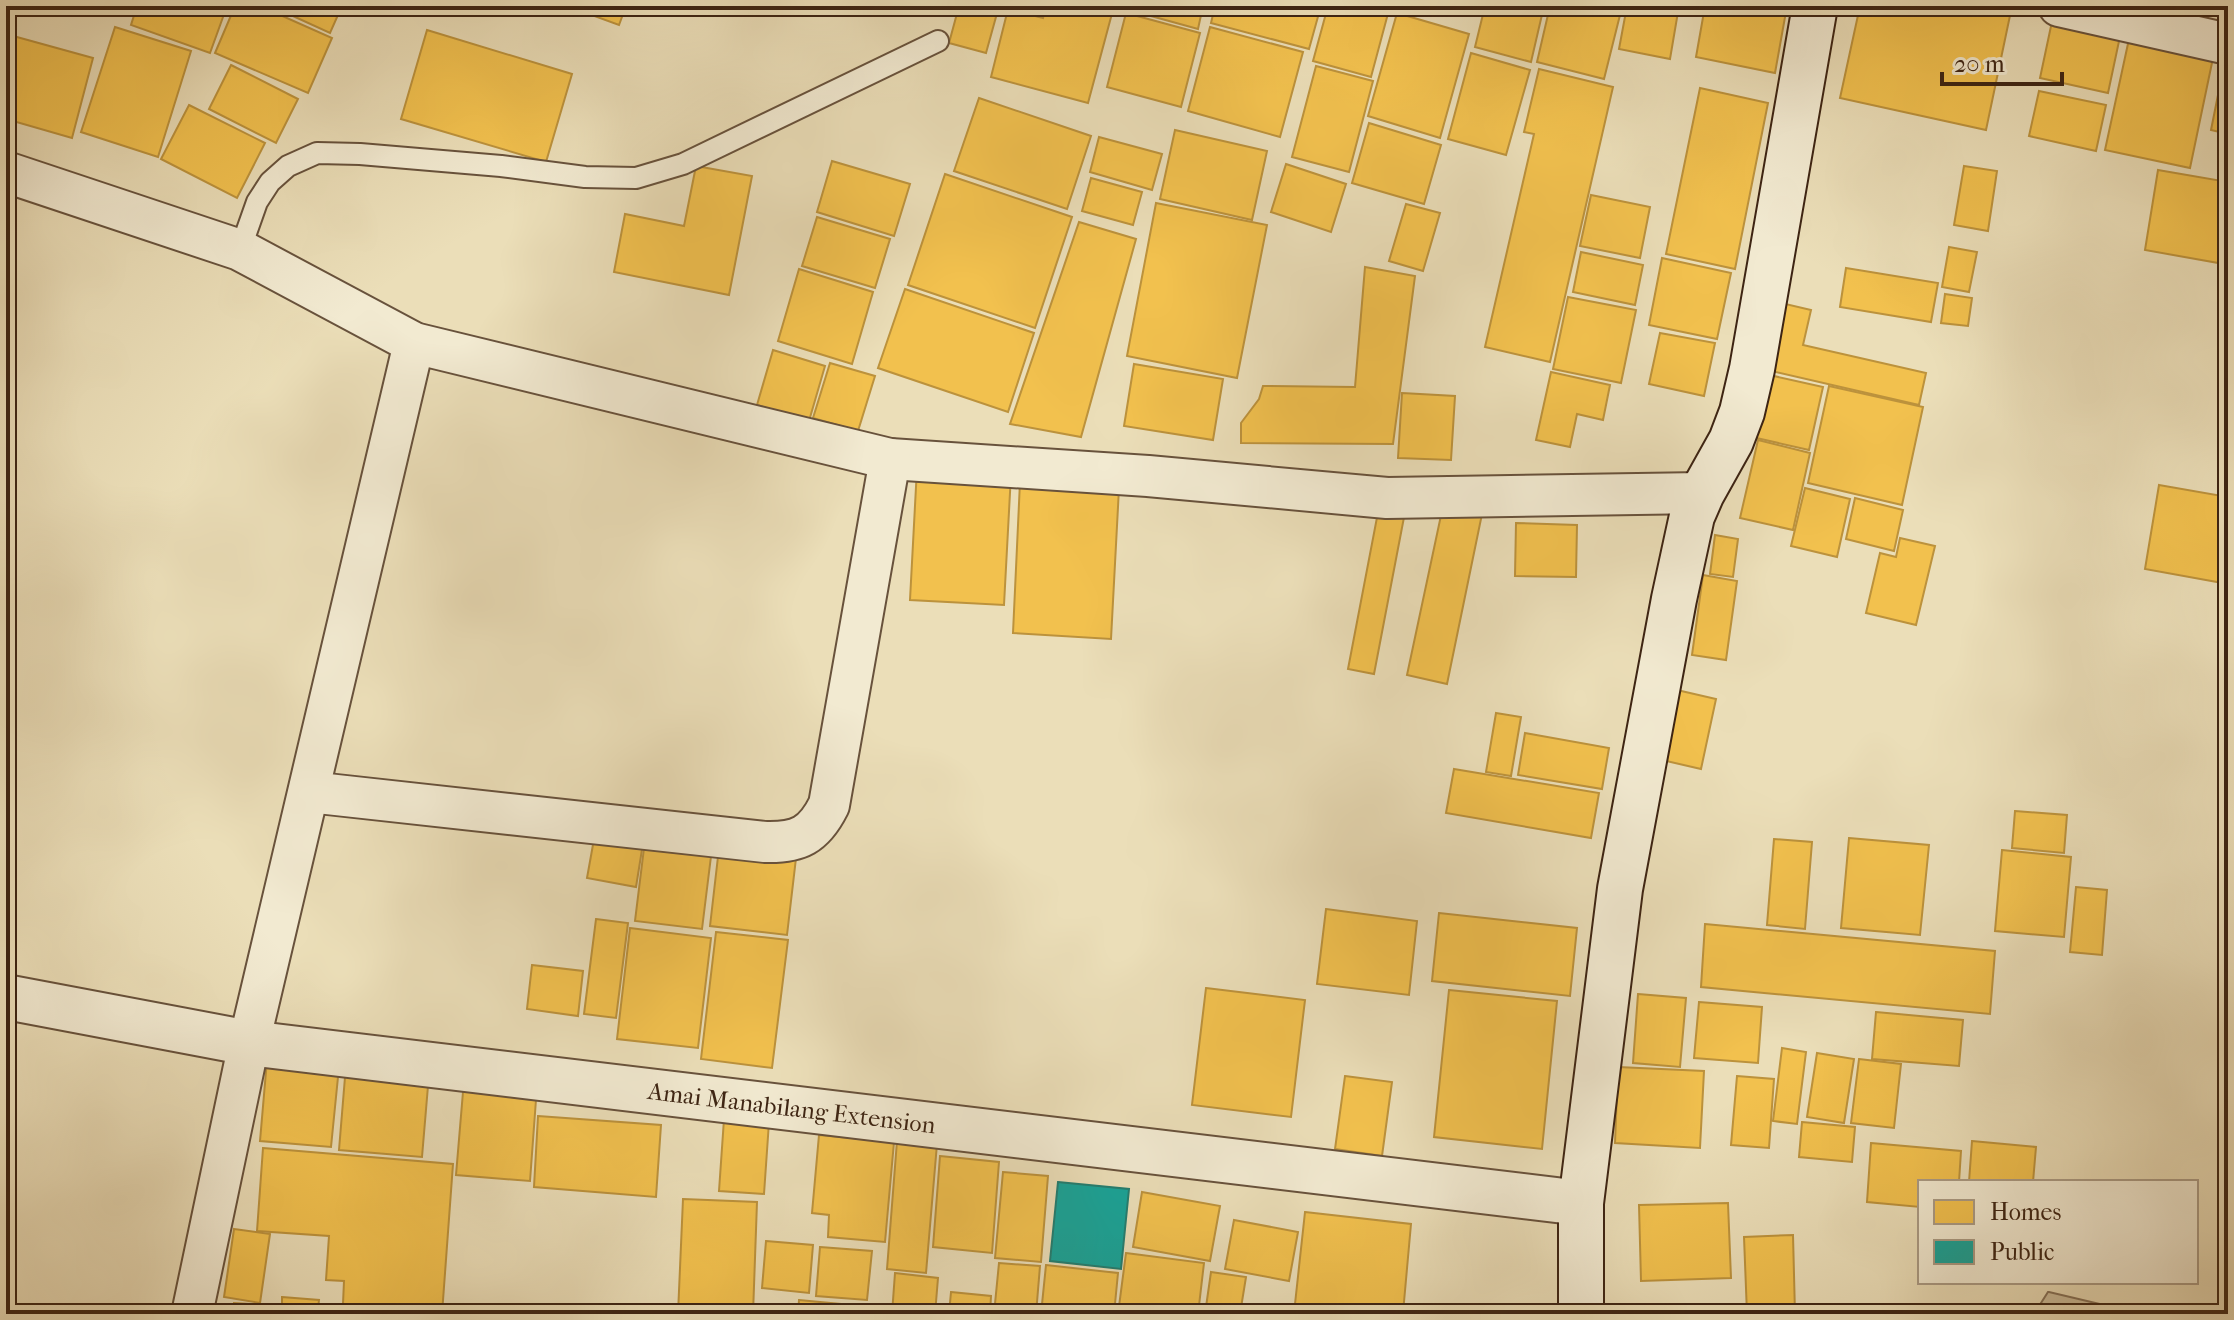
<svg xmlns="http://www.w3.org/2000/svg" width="2234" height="1320" viewBox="0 0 2234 1320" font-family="'IM FELL French Canon',serif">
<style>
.green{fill:#cdbe9c;stroke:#857158;stroke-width:2}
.homes{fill:#f2c14e;stroke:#bc923c;stroke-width:2}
.public{fill:#17a398;stroke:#227d70;stroke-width:2}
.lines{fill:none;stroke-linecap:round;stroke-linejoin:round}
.service-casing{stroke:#68523c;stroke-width:24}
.minor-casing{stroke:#68523c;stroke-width:44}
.tertiary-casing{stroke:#68523c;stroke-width:48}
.secondary-casing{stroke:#3d2413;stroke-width:48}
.service{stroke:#f2ead1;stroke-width:20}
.minor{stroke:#f2ead1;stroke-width:40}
.tertiary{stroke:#f2ead1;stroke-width:44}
.secondary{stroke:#f2ead1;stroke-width:44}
.labels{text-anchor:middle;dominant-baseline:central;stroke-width:8;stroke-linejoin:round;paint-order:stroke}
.street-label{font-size:24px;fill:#3d2413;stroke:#f2ead1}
</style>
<rect width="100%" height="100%" fill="#ebdeb8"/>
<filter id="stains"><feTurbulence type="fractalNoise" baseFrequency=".0025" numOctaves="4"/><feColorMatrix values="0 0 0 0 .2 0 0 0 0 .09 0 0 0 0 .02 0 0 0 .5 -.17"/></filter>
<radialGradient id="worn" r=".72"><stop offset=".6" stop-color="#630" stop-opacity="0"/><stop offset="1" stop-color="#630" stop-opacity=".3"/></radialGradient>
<path class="green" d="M2048,1292H2049L2142,1314H2034Z"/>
<g class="homes">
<path d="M137,6H227L210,53L131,25Z"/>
<path d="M235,6H260L332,38L308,93L215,53Z"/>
<path d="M271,6H342L330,33Z"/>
<path d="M576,6H626L619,25L575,9Z"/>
<path d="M959,6H999L986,53L949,43Z"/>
<path d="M1046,6H1114L1088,103L991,77L1008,9L1043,18Z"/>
<path d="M1123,6H1203L1198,29L1122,8Z"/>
<path d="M1215,6H1294L1319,13L1309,49L1211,23Z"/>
<path d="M1328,6H1390L1371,77L1313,61Z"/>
<path d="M1485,6H1544L1531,62L1475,47Z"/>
<path d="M1550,6H1583L1620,15L1604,79L1537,62Z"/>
<path d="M1627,6H1679L1670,59L1619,49Z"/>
<path d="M1705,6H1787L1775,73L1696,57Z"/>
<path d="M1860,6H2012L1986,130L1840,98Z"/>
<path d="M2054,12L2122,27L2108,93L2040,78Z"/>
<path d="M1126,13L1200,33L1181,107L1107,87Z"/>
<path d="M1397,13L1469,34L1440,138L1368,116Z"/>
<path d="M115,27L191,51L158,157L81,132Z"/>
<path d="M1210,27L1303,52L1280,137L1188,111Z"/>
<path d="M427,30L572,74L546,162L401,119Z"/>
<path d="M6,34L93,58L72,138L6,119Z"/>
<path d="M2129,39L2213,58L2190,168L2105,150Z"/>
<path d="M1471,53L1530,70L1506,155L1448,139Z"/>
<path d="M2225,60H2228V134L2211,130Z"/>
<path d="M231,65L298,99L276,143L209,109Z"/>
<path d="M1316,66L1373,81L1349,172L1292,157Z"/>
<path d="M1539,69L1613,87L1550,362L1485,347L1534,134L1524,132Z"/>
<path d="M1700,88L1768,103L1735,269L1666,254Z"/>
<path d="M2039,91L2106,105L2096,151L2029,136Z"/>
<path d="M979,98L1091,136L1067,209L954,171Z"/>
<path d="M189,105L265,143L237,198L161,159Z"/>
<path d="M1369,123L1441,145L1424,204L1352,183Z"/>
<path d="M1175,130L1267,151L1252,220L1160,199Z"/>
<path d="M1099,137L1162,154L1152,190L1090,172Z"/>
<path d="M832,161L910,184L894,236L817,212Z"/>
<path d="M1286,164L1346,184L1331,232L1271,212Z"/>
<path d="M696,166L752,176L729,295L614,272L625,214L684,226Z"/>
<path d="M1964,166L1997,171L1988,231L1954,225Z"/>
<path d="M2158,170L2228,182V236L2224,264L2145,250Z"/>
<path d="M945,174L1072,217L1035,328L908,285Z"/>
<path d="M1091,178L1142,192L1133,225L1082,211Z"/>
<path d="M1591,195L1650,207L1640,258L1580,246Z"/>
<path d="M1156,203L1267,225L1237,378L1127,356Z"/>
<path d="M1406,204L1440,213L1423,271L1389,261Z"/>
<path d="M817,217L890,239L875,288L802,266Z"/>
<path d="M1079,222L1136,239L1081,437L1010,424Z"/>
<path d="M1949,247L1977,252L1969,292L1942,287Z"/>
<path d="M1581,252L1643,265L1635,305L1573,292Z"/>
<path d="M1662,258L1731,273L1717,339L1649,325Z"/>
<path d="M1365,267L1415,276L1393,444L1241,443V423L1259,399L1263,386L1355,387Z"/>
<path d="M1846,268L1938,283L1931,322L1840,307Z"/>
<path d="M799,269L873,292L852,364L778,341Z"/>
<path d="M905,289L1034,333L1008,412L878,368Z"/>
<path d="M1945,294L1972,298L1968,326L1941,323Z"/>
<path d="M1568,297L1636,310L1621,383L1553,369Z"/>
<path d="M1777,302L1811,310L1803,345L1926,373L1919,405L1763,369Z"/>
<path d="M1660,333L1715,343L1704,396L1649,384Z"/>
<path d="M773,350L825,366L809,421L757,405Z"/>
<path d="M830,363L875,376L858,431L813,418Z"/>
<path d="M1134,364L1223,379L1213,440L1124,426Z"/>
<path d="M1551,372L1610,385L1603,420L1577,414L1570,447L1536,440Z"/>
<path d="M1765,374L1823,387L1809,450L1752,437Z"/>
<path d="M1829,386L1923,407L1902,505L1808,483Z"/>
<path d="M1402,393L1455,396L1451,460L1398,458Z"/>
<path d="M1758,440L1810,453L1793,530L1740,518Z"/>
<path d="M917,468L1011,474L1004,605L910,600Z"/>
<path d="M1020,482L1119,488L1111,639L1013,633Z"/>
<path d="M2159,485L2228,497V584L2145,569Z"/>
<path d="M1805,488L1850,499L1837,557L1791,546Z"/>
<path d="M1855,498L1903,510L1894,551L1846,539Z"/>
<path d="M1443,506L1482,514L1447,684L1407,675Z"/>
<path d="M1379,507L1405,512L1374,674L1348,669Z"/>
<path d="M1516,523L1577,525L1576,577L1515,576Z"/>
<path d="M1715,535L1738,539L1733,577L1710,574Z"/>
<path d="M1900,538L1935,546L1916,625L1866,613L1880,553L1896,557Z"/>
<path d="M1703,575L1737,581L1726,660L1692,655Z"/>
<path d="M1677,690L1716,699L1701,769L1662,760Z"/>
<path d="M1496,713L1521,717L1511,776L1486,772Z"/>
<path d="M1525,733L1609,748L1602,789L1518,775Z"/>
<path d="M1454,769L1599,793L1591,838L1446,813Z"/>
<path d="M2015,811L2067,815L2064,853L2012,848Z"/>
<path d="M596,828L644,837L636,887L587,878Z"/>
<path d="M1849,838L1929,845L1920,935L1841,928Z"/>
<path d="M1774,839L1812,842L1805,929L1767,925Z"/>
<path d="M645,840L712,848L702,929L635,921Z"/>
<path d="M719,848L796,858L787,935L710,926Z"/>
<path d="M2002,850L2071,857L2064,937L1995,931Z"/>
<path d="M2076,887L2107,890L2102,955L2070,952Z"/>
<path d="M1326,909L1417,921L1409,995L1317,984Z"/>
<path d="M1439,913L1577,928L1570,996L1432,981Z"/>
<path d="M596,919L628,923L616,1018L584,1014Z"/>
<path d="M1705,924L1995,951L1990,1014L1701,987Z"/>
<path d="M630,928L711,938L698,1048L617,1039Z"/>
<path d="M716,932L788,940L772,1068L701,1059Z"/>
<path d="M532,965L583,971L578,1016L527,1009Z"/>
<path d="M1206,988L1305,1000L1291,1117L1192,1105Z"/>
<path d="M1449,990L1557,1001L1542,1149L1434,1137Z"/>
<path d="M1638,994L1686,998L1680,1067L1633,1063Z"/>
<path d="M1699,1002L1762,1007L1758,1063L1694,1058Z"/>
<path d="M1876,1012L1963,1020L1959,1066L1872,1059Z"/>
<path d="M1782,1048L1806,1052L1797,1124L1773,1121Z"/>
<path d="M1817,1053L1854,1059L1844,1123L1807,1117Z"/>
<path d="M1859,1059L1901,1064L1894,1128L1851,1123Z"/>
<path d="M267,1060L339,1067L331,1147L260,1141Z"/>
<path d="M346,1065L429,1074L422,1157L339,1150Z"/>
<path d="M1618,1067L1704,1071L1700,1148L1615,1143Z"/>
<path d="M1345,1076L1392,1082L1382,1156L1335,1149Z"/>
<path d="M1737,1076L1774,1079L1769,1148L1731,1145Z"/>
<path d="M464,1080L537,1086L530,1181L456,1175Z"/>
<path d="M538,1116L661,1125L656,1197L534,1187Z"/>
<path d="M724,1119L769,1122L764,1194L719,1191Z"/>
<path d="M1802,1122L1855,1127L1852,1162L1799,1157Z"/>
<path d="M819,1135L894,1142L885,1242L828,1237L829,1215L812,1213Z"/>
<path d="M897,1141L937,1144L926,1273L887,1269Z"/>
<path d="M1972,1141L2036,1147L2033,1182H1969Z"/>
<path d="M1871,1143L1961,1151L1959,1182H1920V1207L1867,1202Z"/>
<path d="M263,1148L453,1164L442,1314H356V1306L343,1304L344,1281L326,1280L329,1236L257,1231Z"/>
<path d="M940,1156L999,1162L992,1253L933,1247Z"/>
<path d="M1003,1172L1048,1176L1041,1262L995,1258Z"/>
<path d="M2228,1190V1224L2219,1193Z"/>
<path d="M1142,1192L1220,1206L1210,1261L1133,1247Z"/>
<path d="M683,1199L757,1202L753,1314H678Z"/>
<path d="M1728,1203L1731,1278L1641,1281L1639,1205Z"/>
<path d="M1305,1212L1411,1224L1403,1313L1295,1304Z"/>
<path d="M1234,1220L1298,1232L1289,1281L1225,1269Z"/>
<path d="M234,1229L270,1234L260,1303L224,1297Z"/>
<path d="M1793,1235L1795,1314H1747L1744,1237Z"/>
<path d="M766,1241L813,1245L809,1293L762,1288Z"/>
<path d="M820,1247L872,1251L867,1300L816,1296Z"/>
<path d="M1126,1253L1204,1263L1198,1314H1118Z"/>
<path d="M2228,1259V1291L2220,1262Z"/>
<path d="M999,1263L1040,1266L1036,1314H994Z"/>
<path d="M1046,1265L1118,1273L1114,1314H1041Z"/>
<path d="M1211,1272L1246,1277L1240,1314H1205Z"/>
<path d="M895,1273L938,1278L935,1314H892Z"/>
<path d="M951,1292L991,1296L990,1314H949Z"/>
<path d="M282,1297L319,1300L318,1309L351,1312V1314H233L234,1303L282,1306Z"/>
<path d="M799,1300L872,1307V1314H798Z"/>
<path d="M1295,1309L1358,1314H1295Z"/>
</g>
<path class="public" d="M1058,1182L1129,1189L1121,1269L1050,1261Z"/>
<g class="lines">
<defs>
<path id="service" d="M240,250L257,202L270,182L288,166L317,153L360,154L501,166L585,177L636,178L683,164L938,41"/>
<g id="minor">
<path d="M2059,6L2228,44"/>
<path d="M6,172L240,250L414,343L890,459L1148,476L1387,498L1702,493"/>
<path d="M309,792L765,842C799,843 814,835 829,805L890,459"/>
<path d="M192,1314L249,1043L414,343"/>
</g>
<g id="tertiary">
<path id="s1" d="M6,997L249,1043L1581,1203"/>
</g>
<path id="secondary" d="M1581,1314V1203L1620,889L1674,599L1692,516L1702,493L1731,441L1742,412L1752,369L1815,6"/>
</defs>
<use href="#service" class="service-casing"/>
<use href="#minor" class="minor-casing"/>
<use href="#tertiary" class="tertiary-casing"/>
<use href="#secondary" class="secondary-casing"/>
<use href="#service" class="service"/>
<use href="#minor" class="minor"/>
<use href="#tertiary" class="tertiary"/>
<use href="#secondary" class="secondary"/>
</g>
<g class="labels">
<g class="street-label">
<text stroke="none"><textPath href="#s1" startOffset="794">Amai Manabilang Extension</textPath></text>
</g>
</g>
<rect width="2234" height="1320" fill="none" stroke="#ebdeb8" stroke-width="32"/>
<rect x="8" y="8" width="2218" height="1304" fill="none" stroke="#3d2413" stroke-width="4"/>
<rect x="16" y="16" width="2202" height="1288" fill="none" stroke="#3d2413" stroke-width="2"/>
<rect x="1918" y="1180" width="280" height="104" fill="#f2ead1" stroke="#aa9b85" stroke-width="2"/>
<rect x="1934" y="1200" width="40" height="24" fill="#f2c14e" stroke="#aa9b85" stroke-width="2"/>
<text x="1990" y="1220" font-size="24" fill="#3d2413">Homes</text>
<rect x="1934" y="1240" width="40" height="24" fill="#17a398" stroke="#aa9b85" stroke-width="2"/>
<text x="1990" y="1260" font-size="24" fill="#3d2413">Public</text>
<path d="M1942 72v12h120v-12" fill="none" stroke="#3d2413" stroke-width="4"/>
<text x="1954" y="72" font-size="24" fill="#3d2413" stroke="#f2ead1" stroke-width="6" paint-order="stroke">20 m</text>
<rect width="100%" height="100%" filter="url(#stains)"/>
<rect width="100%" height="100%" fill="url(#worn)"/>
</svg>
